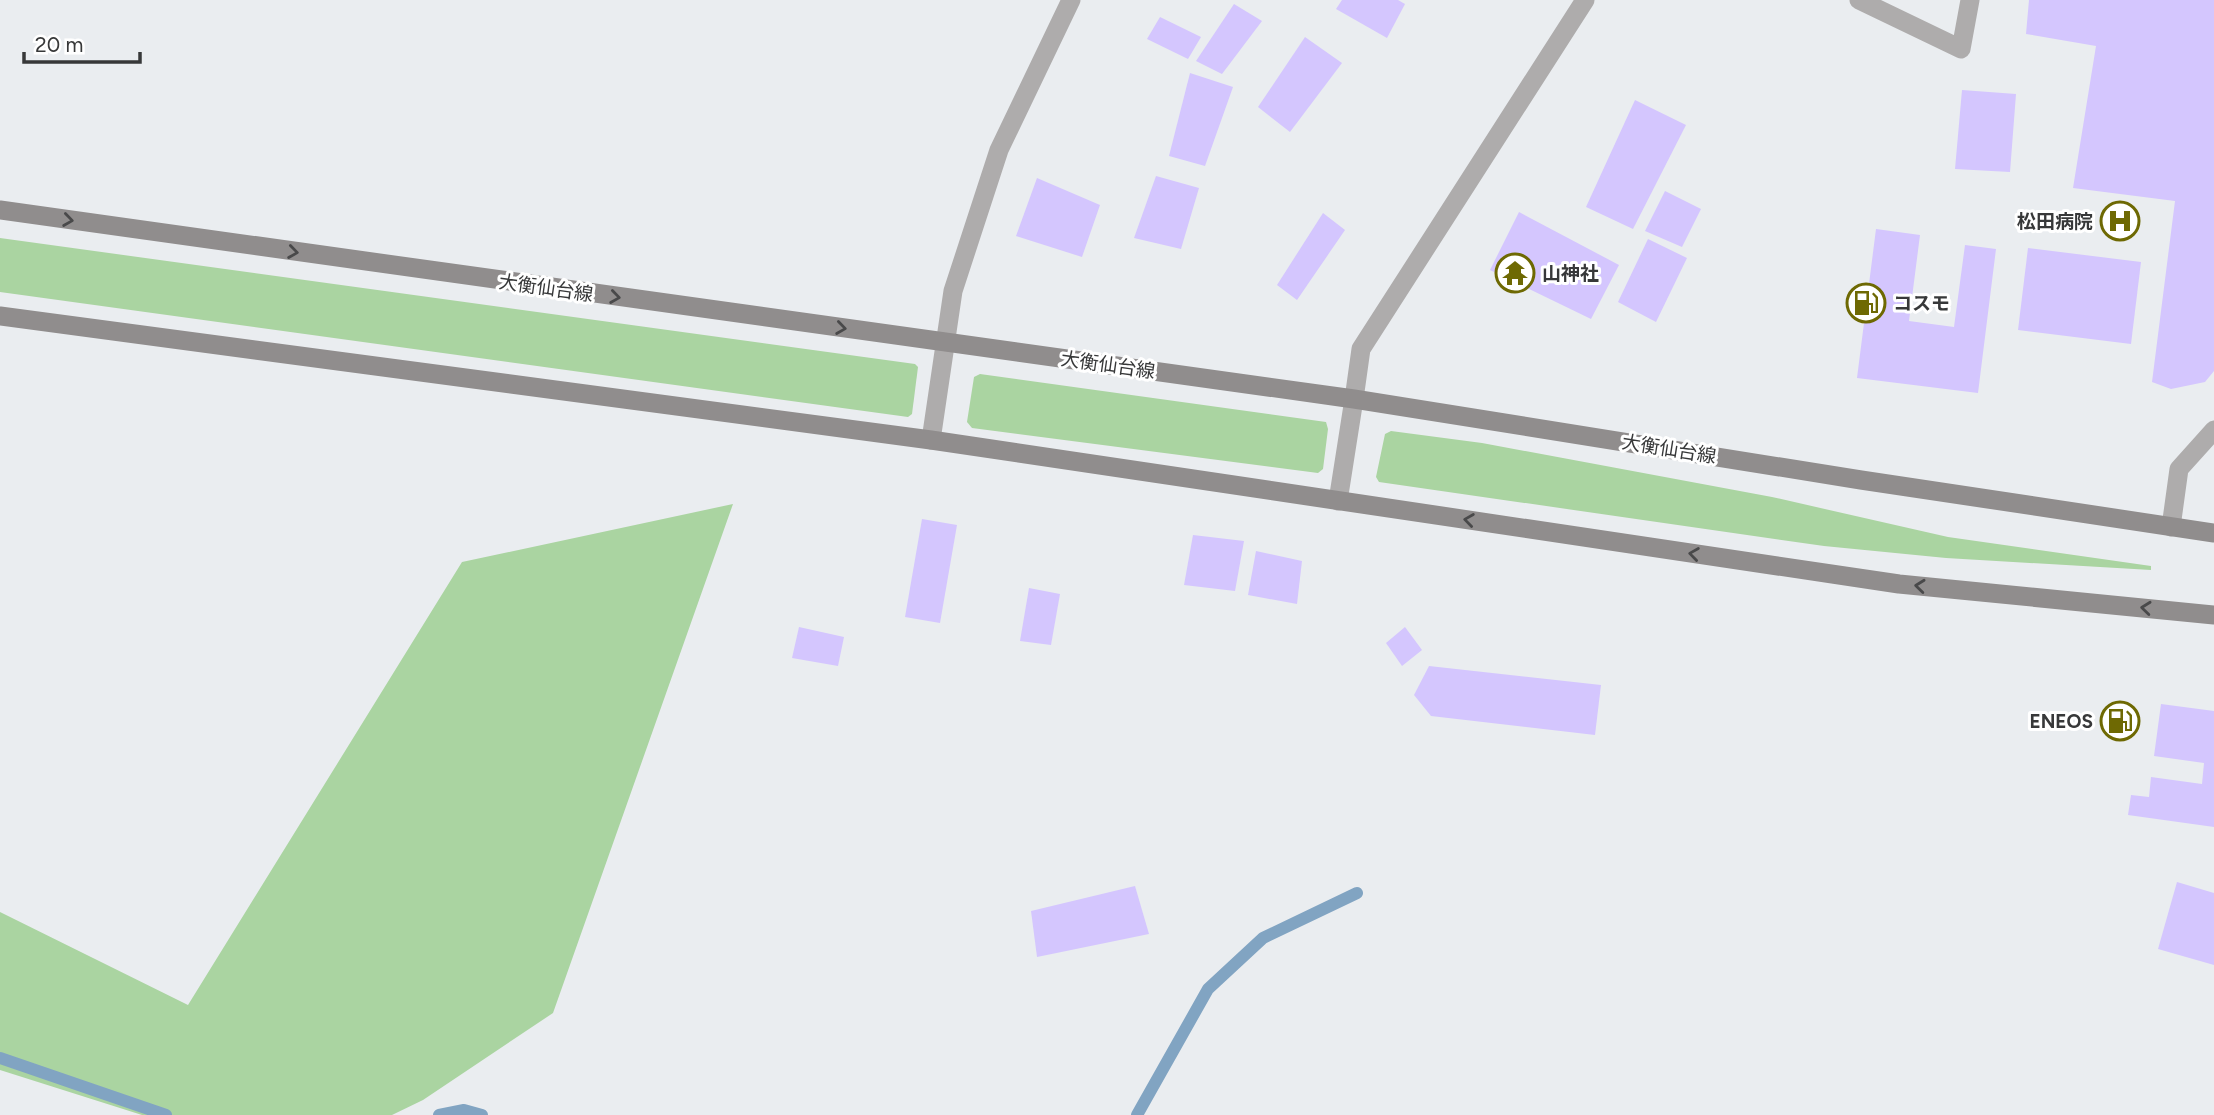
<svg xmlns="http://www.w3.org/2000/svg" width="2214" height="1115" viewBox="0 0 2214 1115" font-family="Figtree,'Noto Sans JP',sans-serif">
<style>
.green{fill:#aad4a1}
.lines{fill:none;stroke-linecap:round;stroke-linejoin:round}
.stream{stroke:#81a4c2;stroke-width:12}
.building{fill:#d4c6fe}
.service{stroke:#aeacac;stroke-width:19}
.minor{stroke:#aeacac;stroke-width:19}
.secondary{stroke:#908d8d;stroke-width:19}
.oneway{stroke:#49494a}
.labels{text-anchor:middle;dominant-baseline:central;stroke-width:6;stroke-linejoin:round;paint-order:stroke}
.poi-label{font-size:19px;font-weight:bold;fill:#373839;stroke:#fff;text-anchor:end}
.street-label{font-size:19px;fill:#373839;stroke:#fff}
</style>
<rect width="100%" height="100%" fill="#eaedf0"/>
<g class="green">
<path d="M0,238L915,364L918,367L912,414L908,417L0,292Z"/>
<path d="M980,374L1326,422L1328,429L1323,469L1318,473L972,428L967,422L974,377Z"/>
<path d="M1391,431L1482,443L1772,497L1948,537L2151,566V570L1946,558L1824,546L1379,482L1376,477L1385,434Z"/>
<path d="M733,504L553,1013L423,1100L392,1115H142L0,1070V912L188,1005L462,562Z"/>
</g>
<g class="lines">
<g class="stream">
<path d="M0,1058L166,1115"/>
<path d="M439,1115L464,1110L482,1115"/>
<path d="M1137,1115L1208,989L1263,938L1357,893"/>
</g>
</g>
<g class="building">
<path d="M1342,0H1398L1405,4L1387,38L1336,9Z"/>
<path d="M2029,0H2214V371L2205,382L2171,389L2152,382L2175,201L2073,188L2096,46L2026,34Z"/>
<path d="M1234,4L1262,21L1222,74L1196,61Z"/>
<path d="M1160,17L1201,37L1188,59L1147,39Z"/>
<path d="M1305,37L1342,63L1290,132L1258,107Z"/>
<path d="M1190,73L1233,87L1205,166L1169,156Z"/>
<path d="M1962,90L2016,94L2010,172L1955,169Z"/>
<path d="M1635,100L1686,125L1633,229L1586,207Z"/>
<path d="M1156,176L1199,188L1181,249L1134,238Z"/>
<path d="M1037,178L1100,205L1082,257L1016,236Z"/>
<path d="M1665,191L1701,209L1682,247L1645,231Z"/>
<path d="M1519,212L1619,265L1591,319L1490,270Z"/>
<path d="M1323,213L1345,230L1297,300L1277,285Z"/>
<path d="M1876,229L1920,235L1909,321L1954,327L1965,245L1996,249L1978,393L1857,378Z"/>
<path d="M1648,239L1687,258L1656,322L1618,302Z"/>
<path d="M2028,248L2141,262L2131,344L2018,330Z"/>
<path d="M922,519L957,525L940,623L905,617Z"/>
<path d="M1193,535L1244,541L1235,591L1184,585Z"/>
<path d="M1256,551L1302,561L1297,604L1248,595Z"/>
<path d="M1029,588L1060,594L1051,645L1020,641Z"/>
<path d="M799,627L844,637L838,666L792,658Z"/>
<path d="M1405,627L1422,650L1402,666L1386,643Z"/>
<path d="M1429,666L1601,685L1595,735L1431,716L1414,695Z"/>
<path d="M2161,704L2214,711V827L2128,815L2131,795L2149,797L2151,777L2202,784L2204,763L2154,756Z"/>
<path d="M2177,882L2214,893V965L2158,949Z"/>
<path d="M1135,886L1149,934L1037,957L1031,911Z"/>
</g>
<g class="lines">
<g class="service">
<path d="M1859,0L1961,49L1970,0"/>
<path d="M1354,399L1361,349L1585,0"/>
<path d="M2171,527L2179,469L2214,430"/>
</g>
<g class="minor">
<path d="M931,440L953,291L999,150L1071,0"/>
<path d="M1338,501L1354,399"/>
</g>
<g class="secondary">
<path d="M0,210L1354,399L1861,480L2214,533"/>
<path d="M0,316L931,440L1899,584L2214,615"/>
</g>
</g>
<defs><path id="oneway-chevron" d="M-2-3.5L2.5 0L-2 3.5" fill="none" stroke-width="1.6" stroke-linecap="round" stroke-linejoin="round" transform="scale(1.75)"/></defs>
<g class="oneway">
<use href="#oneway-chevron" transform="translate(68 220) rotate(8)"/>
<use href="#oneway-chevron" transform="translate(293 252) rotate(8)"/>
<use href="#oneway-chevron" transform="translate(615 297) rotate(8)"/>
<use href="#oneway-chevron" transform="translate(841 328) rotate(8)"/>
<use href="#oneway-chevron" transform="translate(1469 520) rotate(-172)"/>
<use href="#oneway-chevron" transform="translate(1694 554) rotate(-172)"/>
<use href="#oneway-chevron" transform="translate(1920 586) rotate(-174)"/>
<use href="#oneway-chevron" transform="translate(2146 608) rotate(-174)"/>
</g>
<defs>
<symbol id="hospital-ring" viewBox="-11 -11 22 22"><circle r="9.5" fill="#fff" stroke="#6e6903" stroke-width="1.5"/><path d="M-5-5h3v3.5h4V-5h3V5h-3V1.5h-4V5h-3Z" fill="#6e6903"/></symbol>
<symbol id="temple-ring" viewBox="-11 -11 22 22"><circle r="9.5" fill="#fff" stroke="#6e6903" stroke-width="1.5"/><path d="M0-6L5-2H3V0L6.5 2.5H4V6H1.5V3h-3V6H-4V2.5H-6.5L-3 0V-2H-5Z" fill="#6e6903"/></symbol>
<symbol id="fuel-ring" viewBox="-11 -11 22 22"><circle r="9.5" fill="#fff" stroke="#6e6903" stroke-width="1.5"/><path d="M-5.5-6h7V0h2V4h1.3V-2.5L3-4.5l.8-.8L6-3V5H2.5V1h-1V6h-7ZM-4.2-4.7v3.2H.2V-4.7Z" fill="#6e6903"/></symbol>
</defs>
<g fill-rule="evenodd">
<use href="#hospital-ring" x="2098" y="199" width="44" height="44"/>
<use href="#temple-ring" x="1493" y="251" width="44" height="44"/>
<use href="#fuel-ring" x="1844" y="281" width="44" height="44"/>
<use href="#fuel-ring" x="2098" y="699" width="44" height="44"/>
</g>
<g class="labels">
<g class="poi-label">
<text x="2093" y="221">松田病院</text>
<text x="1542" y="273" text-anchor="start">山神社</text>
<text x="1893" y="303" text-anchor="start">コスモ</text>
<text x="2093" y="721">ENEOS</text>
</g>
<g class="street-label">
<text transform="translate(546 288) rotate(8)">大衡仙台線</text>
<text transform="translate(1108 365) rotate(8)">大衡仙台線</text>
<text transform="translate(1669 449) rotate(9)">大衡仙台線</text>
</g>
</g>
<path d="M24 52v10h116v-10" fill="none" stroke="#373839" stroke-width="3.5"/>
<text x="35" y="52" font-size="21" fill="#373839" stroke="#ffffff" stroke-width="5" paint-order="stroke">20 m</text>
</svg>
